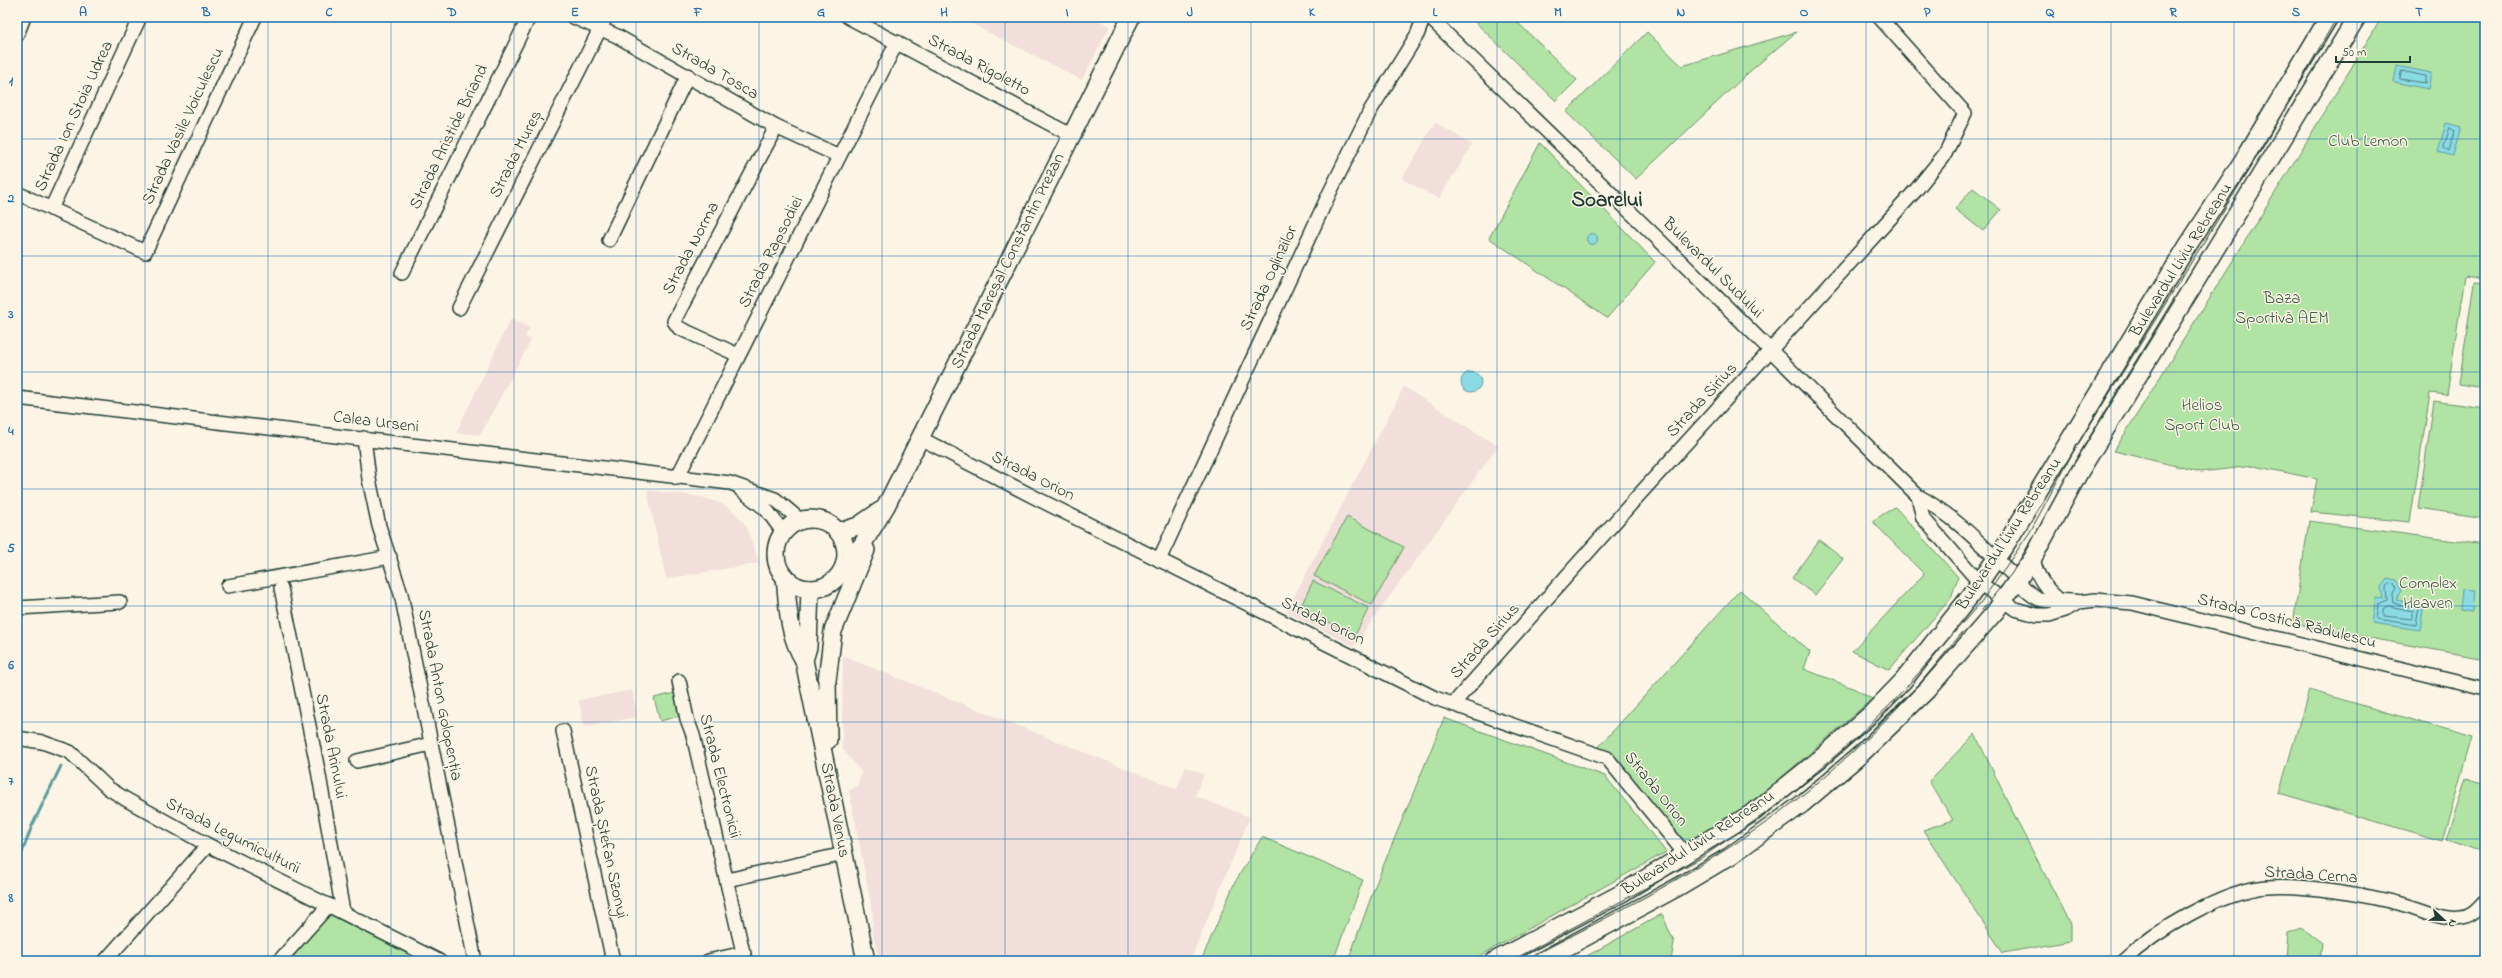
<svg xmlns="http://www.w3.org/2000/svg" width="2502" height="978" viewBox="0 0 2502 978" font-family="'Indie Flower',sans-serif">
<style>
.built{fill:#f2deda}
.green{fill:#b1e3a4;stroke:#68906c}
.water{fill:#8bdbe5;stroke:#609c9e}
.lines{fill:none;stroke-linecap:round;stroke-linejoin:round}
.shore{stroke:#4a7c7b;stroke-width:1}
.stream{stroke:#609c9e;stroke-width:3}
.minor-casing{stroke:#1f3d34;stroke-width:16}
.major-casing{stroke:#1f3d34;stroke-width:20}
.minor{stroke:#fcf5e5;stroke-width:13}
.major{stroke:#fcf5e5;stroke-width:17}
.tram{stroke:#1f3d34;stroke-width:1}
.grid{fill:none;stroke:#1f6fb2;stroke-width:1;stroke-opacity:0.55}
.labels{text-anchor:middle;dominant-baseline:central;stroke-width:3;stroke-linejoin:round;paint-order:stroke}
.street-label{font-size:17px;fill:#1f3d34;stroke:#fcf5e5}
.park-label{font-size:17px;fill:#3c5e4a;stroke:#fcf5e5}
.district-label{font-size:21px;font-weight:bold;fill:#1f3d34;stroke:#fcf5e5}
.neatline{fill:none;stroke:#1f6fb2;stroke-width:1.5}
.grid-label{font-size:13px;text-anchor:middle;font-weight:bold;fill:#1f6fb2}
</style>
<rect width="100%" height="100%" fill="#fcf5e5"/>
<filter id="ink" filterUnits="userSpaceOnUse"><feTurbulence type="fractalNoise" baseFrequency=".025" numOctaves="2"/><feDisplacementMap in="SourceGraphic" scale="8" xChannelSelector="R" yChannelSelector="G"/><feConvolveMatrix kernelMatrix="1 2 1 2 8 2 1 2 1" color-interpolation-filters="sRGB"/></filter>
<g filter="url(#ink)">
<g class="built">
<path d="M970,17H1092L1110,26L1082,80L968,22Z"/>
<path d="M1435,122L1472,145L1439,199L1402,179Z"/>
<path d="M511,318L530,328L525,336L531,340L480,435L456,433Z"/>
<path d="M1404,387L1498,446L1354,646L1286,612Z"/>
<path d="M647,490L702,497L720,503L732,510L746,525L759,563L666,579Z"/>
<path d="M843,656L1177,789L1186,767L1204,774L1195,796L1250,817L1190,961H879L872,930L873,915L849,790L858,786L861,772L842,748Z"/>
<path d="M632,690L637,717L584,727L579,700Z"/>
</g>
<g class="green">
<path d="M1470,17H1512L1577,80L1556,101Z"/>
<path d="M2382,17H2485V279L2465,276L2447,395L2430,393L2410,522L2311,512L2317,479L2254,466L2201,472L2114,451L2285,177Z"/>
<path d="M1647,32L1682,66L1796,32L1748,73L1636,179L1566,112Z"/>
<path d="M1540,143L1655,262L1607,318L1489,238Z"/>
<path d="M1973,188L2001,210L1983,231L1955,209Z"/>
<path d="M2474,282L2485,283V388L2459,384Z"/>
<path d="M2434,401L2485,408V518L2418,508Z"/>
<path d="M1895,507L1958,577L1951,598L1889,670L1852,651L1924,574L1872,521Z"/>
<path d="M1347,517L1404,547L1372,605L1314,576Z"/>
<path d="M2309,521L2485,545V659L2293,624Z"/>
<path d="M1819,540L1843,559L1815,595L1792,578Z"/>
<path d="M1313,581L1369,608L1355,635L1300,608Z"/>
<path d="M1740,590L1810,652L1804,669L1855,689L1872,699L1779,780L1686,855L1594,752Z"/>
<path d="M2309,690L2472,737L2442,841L2279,793Z"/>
<path d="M675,693L680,716L660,721L654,698Z"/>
<path d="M1444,718L1605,776L1666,852L1471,961H1348L1375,886Z"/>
<path d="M1975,734L2021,829L2071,924V941L2003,953L1923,830L1953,820L1929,781Z"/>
<path d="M2466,778L2485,784V836L2480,851L2446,840Z"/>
<path d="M1262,837L1363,880L1333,961H1277L1266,956L1264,961H1201L1234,884Z"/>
<path d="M331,912L429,961H286Z"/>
<path d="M1662,914L1674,942L1671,961H1578Z"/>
<path d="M2302,928L2322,943L2320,961H2286L2288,933Z"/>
</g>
<g class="water">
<path d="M2397,66L2431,73L2428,89L2394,82Z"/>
<path d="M2446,123L2461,127L2453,156L2438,152Z"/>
<circle cx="1592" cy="239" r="5.5"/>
<circle cx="1471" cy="382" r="10"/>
<path d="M2388,578L2397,580L2401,591L2396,600L2424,604L2420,630L2372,623L2376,598L2383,599L2381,587Z"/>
<path d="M2462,589L2474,590L2472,612L2460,610Z"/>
</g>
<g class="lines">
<g class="shore">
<path d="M2402,71L2425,76V83L2400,79Z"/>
<path d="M2450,128L2455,131L2449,151L2444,148Z"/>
<path d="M2390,583L2394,584L2396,589L2392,596L2393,603L2419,608L2416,625L2377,619L2379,604L2387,600L2386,588Z"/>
<path d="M2389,606L2413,611V619L2384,616V609Z"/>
</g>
<path class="stream" d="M17,866L32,826L61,766"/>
<defs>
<g id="minor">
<path d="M573,17L617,36L776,127L839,156"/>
<path d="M848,17L1071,135"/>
<path d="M1429,17L1655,236L1918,496C1952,514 1982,545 2010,572C2020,581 2026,594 2039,599C2052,603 2064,598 2079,602"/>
<path d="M17,35L24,17"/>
<path d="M17,193L145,252L255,17"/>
<path d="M51,209L140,17"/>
<path d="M609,240L688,75"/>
<path d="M402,273L529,17"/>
<path d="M459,308L606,17"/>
<path d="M738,355L679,328L674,321L776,127"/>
<path d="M17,398L730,483L775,499L800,520"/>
<path d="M364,438L369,479L379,526L401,594L475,961"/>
<path d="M920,438L1038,499L1435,698L1607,758L1686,855"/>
<path d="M677,478L897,42"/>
<path d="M741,490L766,509L783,532"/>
<path d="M1918,496L1923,518L1980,583L2015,609L2037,615H2049L2065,610L2079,602L2095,600L2132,603L2485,689"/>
<path d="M2033,558C2037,577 2044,587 2059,600"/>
<path d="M1159,560L1330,192L1370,111L1417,35L1424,17"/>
<path d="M228,586L390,557"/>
<path d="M281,588L318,770L343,912"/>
<path d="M17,608L120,602"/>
<path d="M679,681L687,719L693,735L745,961"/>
<path d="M1453,704L1638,496L1916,190L1945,154L1965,113L1879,17"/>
<path d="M563,731L613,961"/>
<path d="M17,738L42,742L70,752L108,788L127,800L208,845L439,961"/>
<path d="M357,761L431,744"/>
<path d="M727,880L844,854"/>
<path d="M105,961L208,845"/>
<path d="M279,961L329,905"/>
<path d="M708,961L744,953"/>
<path d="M2123,961C2155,931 2222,890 2267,887C2305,884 2367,895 2405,905C2421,909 2444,921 2461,918C2472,917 2478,909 2485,902"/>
</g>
<g id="major">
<circle cx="811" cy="554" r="35"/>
<path d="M839,532L858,526L880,511"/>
<path d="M844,567L862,545L886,506L1131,17"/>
<path d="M785,577C788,606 788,635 804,660"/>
<path d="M810,589L808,647L804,660L807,675L866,961"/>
<path d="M828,740L827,681L833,631L866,550"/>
<path d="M1494,961L1622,893L1754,812L1821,758L1872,713L1903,681L1971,595L2008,541L2188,245L2244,159L2329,17"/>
<path d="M1541,961L1678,887L1730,856L1802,804L1860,755L1927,690L1995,612L2033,558L2080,471L2357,17"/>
</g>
</defs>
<use href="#minor" class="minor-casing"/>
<use href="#major" class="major-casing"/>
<use href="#minor" class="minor"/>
<use href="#major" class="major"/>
<g class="tram">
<path d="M2069,472L2175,300"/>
<path d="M1982,610L2012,573L2029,544"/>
<path d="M1544,950C1626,908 1708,866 1782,811C1823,780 1863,744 1899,706C1921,684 1942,656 1962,633"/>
<path d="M1511,961L1701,858L1779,804L1856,738L1895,700L1981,602L2030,532L2073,452L2263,147L2337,17"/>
</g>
</g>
</g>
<path class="grid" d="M145,17V961M268,17V961M391,17V961M514,17V961M636,17V961M759,17V961M882,17V961M1005,17V961M1128,17V961M1251,17V961M1374,17V961M1497,17V961M1620,17V961M1743,17V961M1866,17V961M1988,17V961M2111,17V961M2234,17V961M2357,17V961M17,139H2485M17,256H2485M17,372H2485M17,489H2485M17,606H2485M17,722H2485M17,839H2485"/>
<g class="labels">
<g class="street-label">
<text transform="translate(979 65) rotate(28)">Strada Rigoletto</text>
<text transform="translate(715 71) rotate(30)">Strada Tosca</text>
<text transform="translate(74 116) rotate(-65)">Strada Ion Stoia Udrea</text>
<text transform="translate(183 126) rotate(-65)">Strada Vasile Voiculescu</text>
<text transform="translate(449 137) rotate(-64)">Strada Aristide Briand</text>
<text transform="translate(516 154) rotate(-63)">Strada Mureș</text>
<text transform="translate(691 248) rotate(-62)">Strada Norma</text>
<text transform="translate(771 252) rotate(-63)">Strada Rapsodiei</text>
<text transform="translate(2181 260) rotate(-58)">Bulevardul Liviu Rebreanu</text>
<text transform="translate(1008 261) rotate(-64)">Strada Mareșal Constantin Prezan</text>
<text transform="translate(1713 268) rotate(45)">Bulevardul Sudului</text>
<text transform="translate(1269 278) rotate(-65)">Strada Oglinzilor</text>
<text transform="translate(1702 400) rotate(-47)">Strada Sirius</text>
<text transform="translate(376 422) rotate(7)">Calea Urseni</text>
<text transform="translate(1033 476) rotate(27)">Strada Orion</text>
<text transform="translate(2009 534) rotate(-57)">Bulevardul Liviu Rebreanu</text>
<text transform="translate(1323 621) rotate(26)">Strada Orion</text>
<text transform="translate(2287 621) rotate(14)">Strada Costică Rădulescu</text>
<text transform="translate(1485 641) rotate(-48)">Strada Sirius</text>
<text transform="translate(440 695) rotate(79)">Strada Anton Golopenția</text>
<text transform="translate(331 746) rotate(79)">Strada Arinului</text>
<text transform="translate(720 776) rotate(76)">Strada Electronicii</text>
<text transform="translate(1656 789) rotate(51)">Strada Orion</text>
<text transform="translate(835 810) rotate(79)">Strada Venus</text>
<text transform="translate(233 836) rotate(27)">Strada Legumiculturii</text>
<text transform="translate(606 842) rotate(78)">Strada Ștefan Szonyi</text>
<text transform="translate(1698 843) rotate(-33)">Bulevardul Liviu Rebreanu</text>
<text transform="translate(2311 875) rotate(4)">Strada Cerna</text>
</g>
<g class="park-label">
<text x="2368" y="141">Club Lemon</text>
<text x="2282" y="298">Baza<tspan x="2282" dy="20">Sportivă AEM</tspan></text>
<text x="2202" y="405">Helios<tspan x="2202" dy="20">Sport Club</tspan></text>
<text x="2428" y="583">Complex<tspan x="2428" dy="20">Heaven</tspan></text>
</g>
<g class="district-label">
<text x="1607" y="201">Soarelui</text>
</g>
</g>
<rect width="2502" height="978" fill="none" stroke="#fcf5e5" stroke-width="44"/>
<g transform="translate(2444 920) rotate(112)" stroke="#fcf5e5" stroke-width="3" paint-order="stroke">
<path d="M0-3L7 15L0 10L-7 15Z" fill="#1f3d34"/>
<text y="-6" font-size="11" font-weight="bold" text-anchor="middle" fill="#1f3d34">N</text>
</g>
<path d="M2336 56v6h74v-6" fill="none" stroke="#1f3d34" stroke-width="2"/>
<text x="2342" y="56" font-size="12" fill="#1f3d34" stroke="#fcf5e5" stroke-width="3" paint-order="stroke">50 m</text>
<rect x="22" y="22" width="2458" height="934" class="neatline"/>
<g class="grid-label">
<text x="83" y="16">A</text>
<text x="206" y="16">B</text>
<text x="329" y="16">C</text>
<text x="452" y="16">D</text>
<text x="575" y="16">E</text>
<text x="698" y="16">F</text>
<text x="821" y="16">G</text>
<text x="944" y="16">H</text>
<text x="1067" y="16">I</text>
<text x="1190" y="16">J</text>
<text x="1312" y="16">K</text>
<text x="1435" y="16">L</text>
<text x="1558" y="16">M</text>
<text x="1681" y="16">N</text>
<text x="1804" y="16">O</text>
<text x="1927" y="16">P</text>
<text x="2050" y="16">Q</text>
<text x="2173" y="16">R</text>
<text x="2296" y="16">S</text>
<text x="2419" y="16">T</text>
<text x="11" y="85">1</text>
<text x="11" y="202">2</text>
<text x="11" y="318">3</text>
<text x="11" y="435">4</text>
<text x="11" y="552">5</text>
<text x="11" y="669">6</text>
<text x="11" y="785">7</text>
<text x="11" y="902">8</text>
</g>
</svg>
